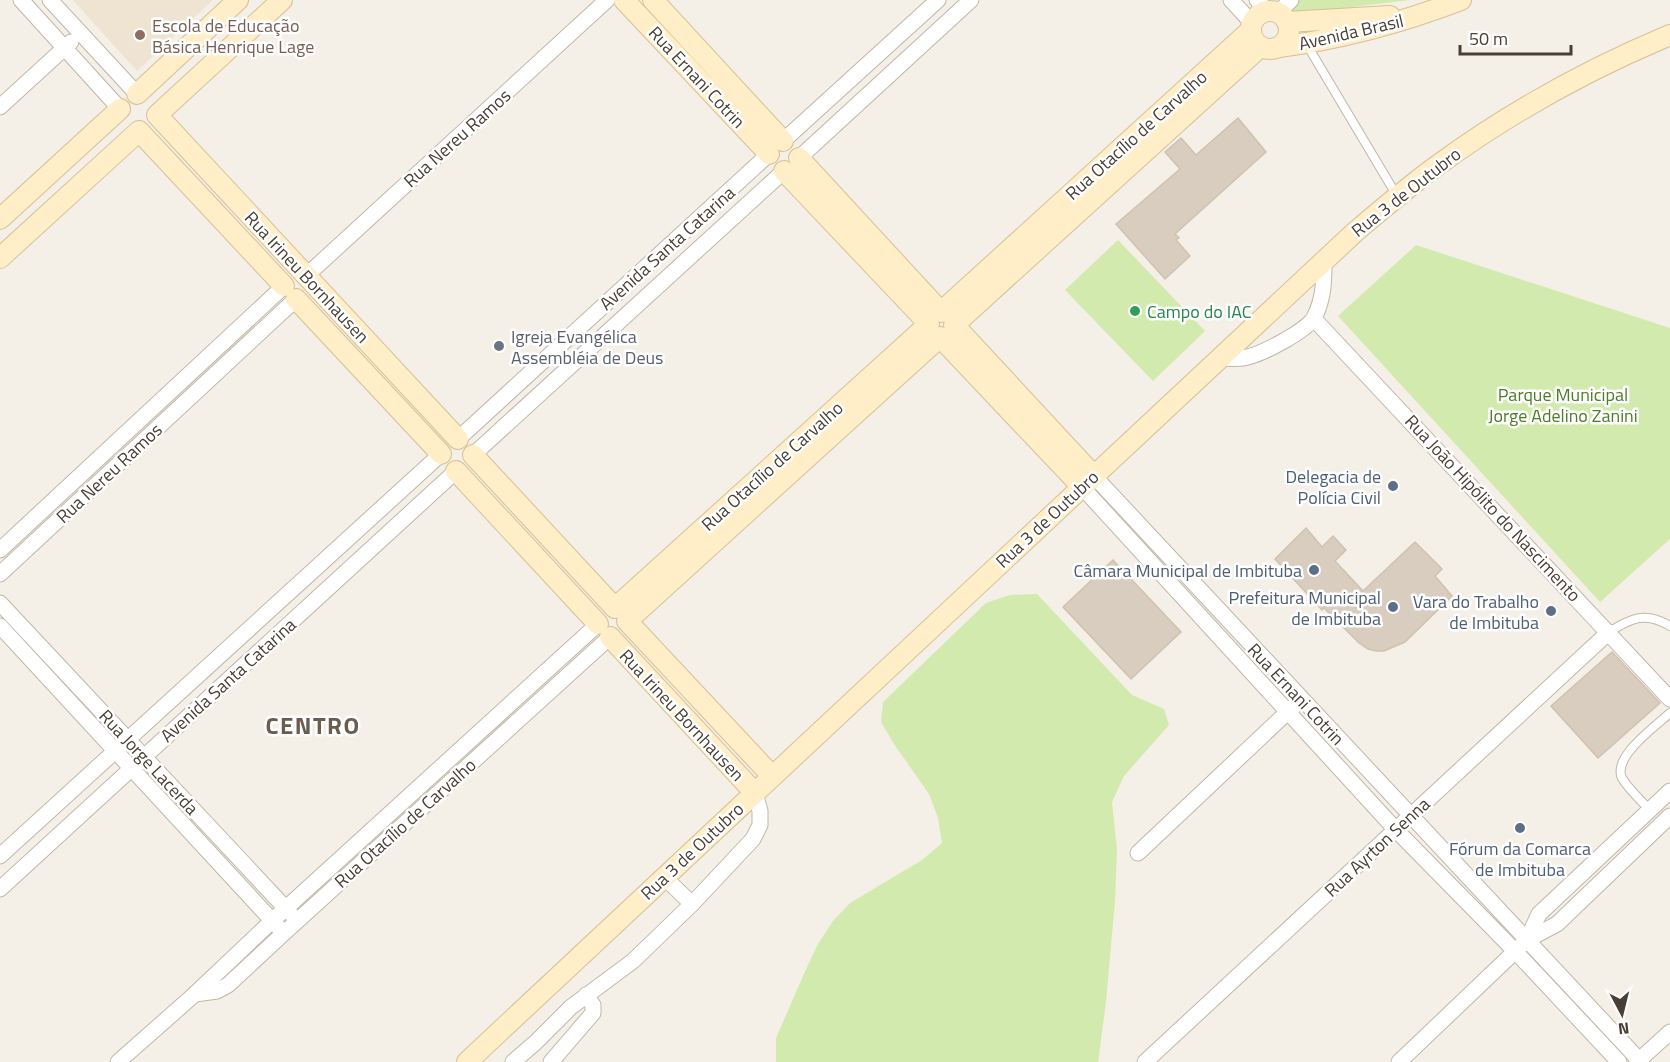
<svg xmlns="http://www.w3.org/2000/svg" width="1670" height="1062" viewBox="0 0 1670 1062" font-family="'Titillium Web',sans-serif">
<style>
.education{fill:#eee4d1}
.green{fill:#d3eaaf}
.building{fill:#d9cdbf;stroke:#d1c2af;stroke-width:1.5}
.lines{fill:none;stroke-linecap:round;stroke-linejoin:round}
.lane-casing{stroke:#c0b7a9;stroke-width:10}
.street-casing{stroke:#c0b7a9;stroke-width:17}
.secondary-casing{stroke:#d6c196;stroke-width:22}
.lane{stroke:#fff;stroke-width:8}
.street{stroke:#fff;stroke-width:15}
.secondary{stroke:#ffeec7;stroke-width:20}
.education-dot{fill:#8d6e63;stroke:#fff;stroke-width:2}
.leisure-dot{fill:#2e9e5b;stroke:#fff;stroke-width:2}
.worship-dot{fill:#6b7280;stroke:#fff;stroke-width:2}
.service-dot{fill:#5c6f8a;stroke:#fff;stroke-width:2}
.labels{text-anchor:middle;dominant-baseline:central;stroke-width:5;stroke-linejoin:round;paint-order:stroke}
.education-label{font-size:18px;fill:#785e54;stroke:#fff;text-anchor:start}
.street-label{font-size:18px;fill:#484036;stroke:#fff}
.leisure-label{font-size:18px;fill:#27864d;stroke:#fff;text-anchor:start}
.worship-label{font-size:18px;fill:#5b616d;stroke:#fff;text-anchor:start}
.park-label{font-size:18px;fill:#4d7c27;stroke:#fff}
.service-label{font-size:18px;fill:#4e5e75;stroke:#fff;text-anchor:end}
.district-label{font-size:24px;font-weight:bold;letter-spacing:1.5px;fill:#6b5d4d;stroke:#fff}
</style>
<rect width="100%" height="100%" fill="#f4efe7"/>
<path class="education" d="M73,0H213L137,71Z"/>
<g class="green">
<path d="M1298,0H1410L1311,12H1293L1294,5Z"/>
<path d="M1118,240L1205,331L1153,381L1065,290Z"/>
<path d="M1416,245L1670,328V539L1600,602L1338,316Z"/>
<path d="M1037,594L1132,695L1164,709L1169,725L1124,776L1112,802L1117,850L1115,901L1106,1002L1098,1062H776V1038L807,967L818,944L833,921L850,903L922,860L942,843L938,818L929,794L894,744L881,722L883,702L986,603L1010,595Z"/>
</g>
<g class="building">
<path d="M1238,118L1266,152L1175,234L1179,238L1176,240L1190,256L1165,279L1116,224L1180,169L1165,152L1181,138L1196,155Z"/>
<path d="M1306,528L1322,547L1333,536L1346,550L1335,561L1363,591L1415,542L1442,569L1435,576L1452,596L1405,642L1384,651H1376L1368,649L1359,643L1324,608L1322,610L1275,559Z"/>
<path d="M1113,560L1181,632L1131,679L1063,607Z"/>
<path d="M1612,652L1660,703L1598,758L1551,706Z"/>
</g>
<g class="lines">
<defs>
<g id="lane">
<path d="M1307,45L1397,196"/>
<path d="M1609,632C1631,618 1646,611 1670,626"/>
<path d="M1650,810C1642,802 1627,787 1622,778C1612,757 1656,726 1670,713"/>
</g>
<g id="street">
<path d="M21,0L120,109"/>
<path d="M50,0L137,94"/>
<path d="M1231,0L1252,23"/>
<path d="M1257,0L1267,11"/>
<path d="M1278,13L1291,0"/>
<path d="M0,107L71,42"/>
<path d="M783,141L938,0"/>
<path d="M799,158L971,0"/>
<path d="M306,276L607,0"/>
<path d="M1314,319L1670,699"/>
<path d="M1220,358C1227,358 1236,359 1243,358C1259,356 1309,330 1315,316C1324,297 1324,280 1324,260"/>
<path d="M458,439L769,154"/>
<path d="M473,455L784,171"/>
<path d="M1094,476L1641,1062"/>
<path d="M1082,487L1396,830L1515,951L1619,1062"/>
<path d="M0,550L284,286"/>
<path d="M0,574L296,299"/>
<path d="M0,603L291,914"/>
<path d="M0,626L279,928"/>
<path d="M1138,853L1295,705"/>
<path d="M0,856L441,454"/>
<path d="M664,877L692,904"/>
<path d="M0,889L456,471"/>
<path d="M1527,940L1539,914L1670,791"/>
<path d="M195,994L217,991L228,985L284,933L610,637"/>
<path d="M118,1062L195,994L273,920L598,624"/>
<path d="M513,1062L536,1042L571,1007L633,961L692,904L753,839L760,825V811L755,793"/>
<path d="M551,1062L593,1013V1005L586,995"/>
<path d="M1145,1062L1609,632"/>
<path d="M1399,1062L1527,940L1557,924L1670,816"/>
<path d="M1637,1062L1670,1032"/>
</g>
<g id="secondary">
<path d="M282,0L157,115L458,439"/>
<path d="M624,0L769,154"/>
<path d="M653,0L783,141"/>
<circle cx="1270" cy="30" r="19"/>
<path d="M1287,22L1390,16"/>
<path d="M1279,47C1342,39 1401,23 1461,0"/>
<path d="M137,94L238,0"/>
<path d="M799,158L941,312L1251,30"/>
<path d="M0,219L120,109"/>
<path d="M0,258L139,131L284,286"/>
<path d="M296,299L441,454"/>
<path d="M473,455L615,608L929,324L784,171"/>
<path d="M456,471L598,624"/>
<path d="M1094,476L954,325L1260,47"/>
<path d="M610,637L755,793"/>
<path d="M772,776L627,621L940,337L1082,487"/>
<path d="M467,1062L1355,232C1382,209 1409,186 1438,165C1509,113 1589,69 1670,35"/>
</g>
</defs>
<use href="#lane" class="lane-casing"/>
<use href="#street" class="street-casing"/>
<use href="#secondary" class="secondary-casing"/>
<use href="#lane" class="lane"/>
<use href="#street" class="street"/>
<use href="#secondary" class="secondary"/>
</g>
<circle class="education-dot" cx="140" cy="35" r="6"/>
<circle class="leisure-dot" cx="1135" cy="311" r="6"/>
<circle class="worship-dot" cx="499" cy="346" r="6"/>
<g class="service-dot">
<circle cx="1393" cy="486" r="6"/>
<circle cx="1314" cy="570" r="6"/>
<circle cx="1393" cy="607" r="6"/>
<circle cx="1551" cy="611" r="6"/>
<circle cx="1520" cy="828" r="6"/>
</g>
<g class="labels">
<g class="education-label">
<text x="152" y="25">Escola de Educação<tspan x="152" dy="21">Básica Henrique Lage</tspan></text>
</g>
<g class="street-label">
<text transform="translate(1351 32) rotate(-13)">Avenida Brasil</text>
<text transform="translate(697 77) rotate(47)">Rua Ernani Cotrin</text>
<text transform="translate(1136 135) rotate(-42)">Rua Otacílio de Carvalho</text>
<text transform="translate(457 138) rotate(-42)">Rua Nereu Ramos</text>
<text transform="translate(1406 192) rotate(-38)">Rua 3 de Outubro</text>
<text transform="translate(667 248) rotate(-42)">Avenida Santa Catarina</text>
<text transform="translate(307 277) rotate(47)">Rua Irineu Bornhausen</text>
<text transform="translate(772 466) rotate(-42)">Rua Otacílio de Carvalho</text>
<text transform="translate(109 473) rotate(-43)">Rua Nereu Ramos</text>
<text transform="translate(1493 508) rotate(47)">Rua João Hipólito do Nascimento</text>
<text transform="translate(1047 519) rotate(-43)">Rua 3 de Outubro</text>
<text transform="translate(228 680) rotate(-42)">Avenida Santa Catarina</text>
<text transform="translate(1296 694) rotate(47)">Rua Ernani Cotrin</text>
<text transform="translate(682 715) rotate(47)">Rua Irineu Bornhausen</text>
<text transform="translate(149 762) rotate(47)">Rua Jorge Lacerda</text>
<text transform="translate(405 823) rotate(-42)">Rua Otacílio de Carvalho</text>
<text transform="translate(1377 847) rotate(-43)">Rua Ayrton Senna</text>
<text transform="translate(692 851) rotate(-43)">Rua 3 de Outubro</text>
</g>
<g class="leisure-label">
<text x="1147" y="311">Campo do IAC</text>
</g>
<g class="worship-label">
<text x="511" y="336">Igreja Evangélica<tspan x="511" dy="21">Assembléia de Deus</tspan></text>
</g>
<g class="park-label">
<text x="1563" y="394">Parque Municipal<tspan x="1563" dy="21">Jorge Adelino Zanini</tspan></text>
</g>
<g class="service-label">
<text x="1381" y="476">Delegacia de<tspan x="1381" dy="21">Polícia Civil</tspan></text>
<text x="1302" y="570">Câmara Municipal de Imbituba</text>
<text x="1381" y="597">Prefeitura Municipal<tspan x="1381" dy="21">de Imbituba</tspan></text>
<text x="1539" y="601">Vara do Trabalho<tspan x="1539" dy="21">de Imbituba</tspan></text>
<text x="1520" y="848" text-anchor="middle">Fórum da Comarca<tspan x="1520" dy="21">de Imbituba</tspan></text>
</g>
<g class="district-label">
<text x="313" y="725">CENTRO</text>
</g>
</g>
<g transform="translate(1622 1014) rotate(173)" stroke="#ffffff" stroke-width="4.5" paint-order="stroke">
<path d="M0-4.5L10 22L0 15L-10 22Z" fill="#484036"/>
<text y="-9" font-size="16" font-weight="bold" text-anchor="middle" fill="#484036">N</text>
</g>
<path d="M1460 45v9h111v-9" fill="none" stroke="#484036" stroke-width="3"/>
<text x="1469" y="45" font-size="18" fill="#484036" stroke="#ffffff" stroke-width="4.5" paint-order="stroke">50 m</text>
</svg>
